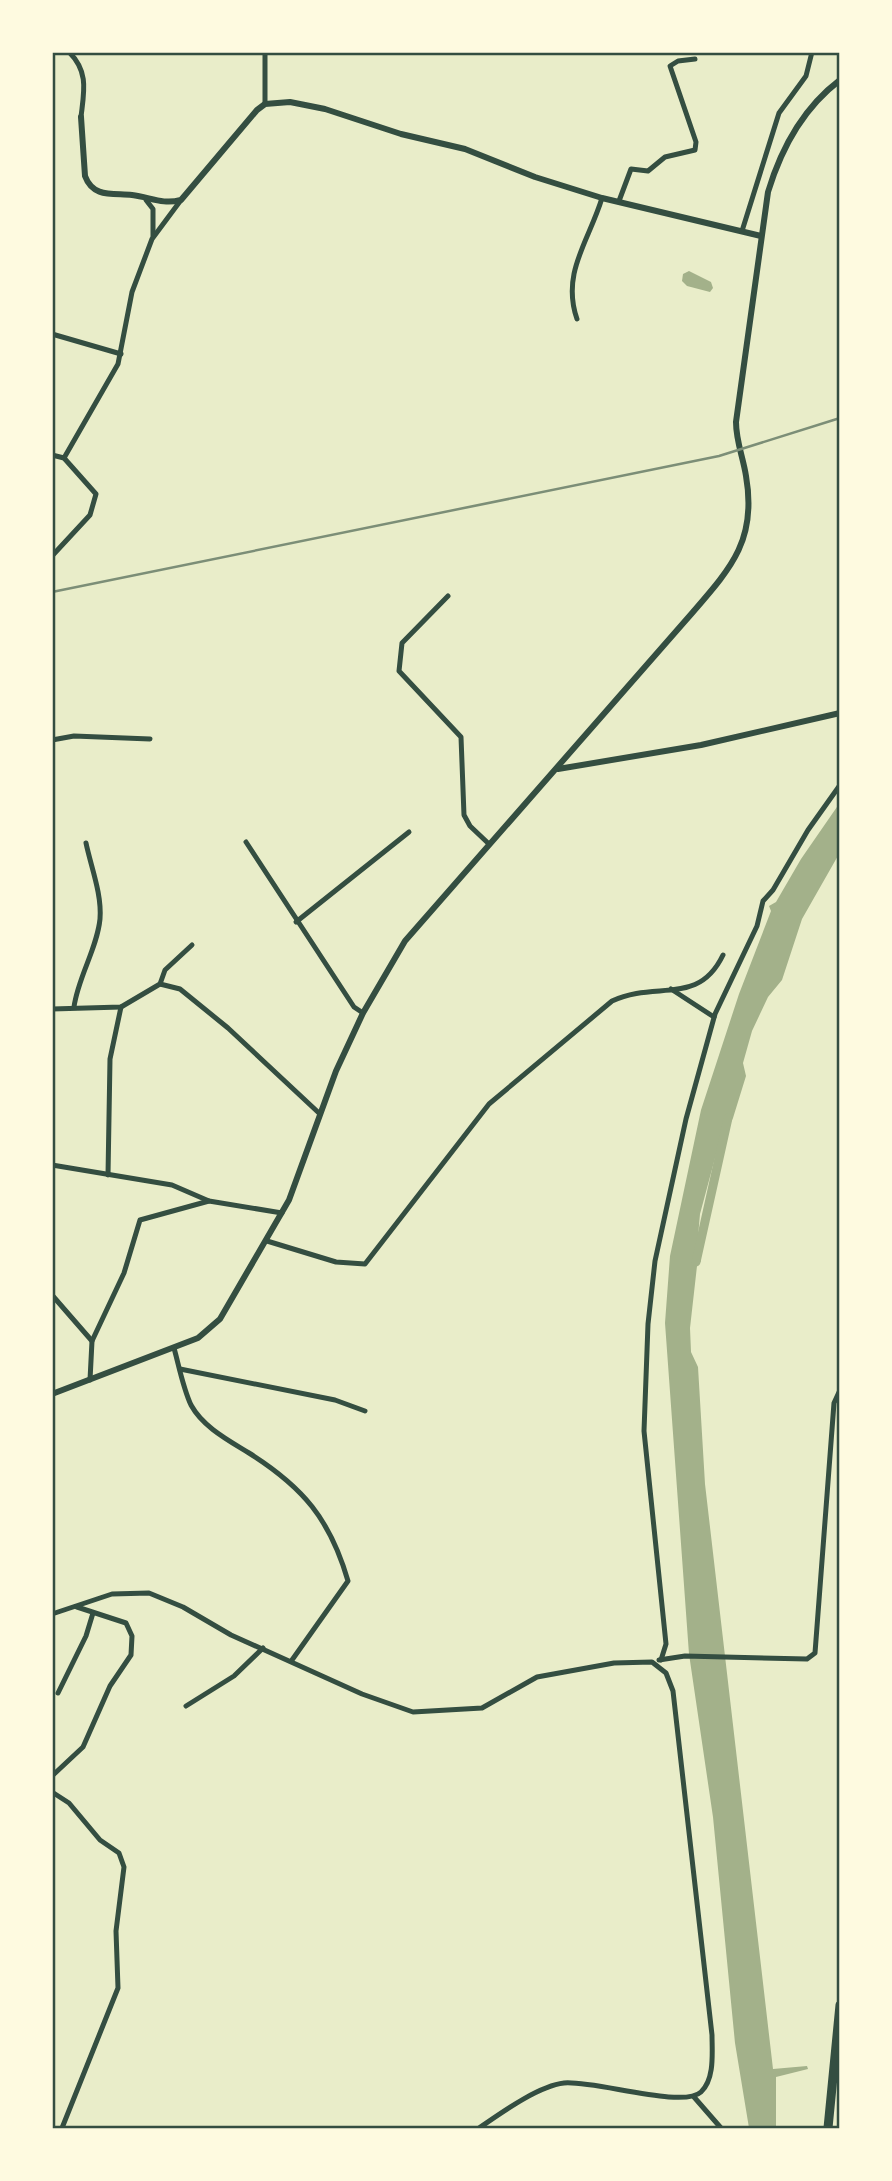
<svg xmlns="http://www.w3.org/2000/svg" width="892" height="2181" viewBox="0 0 892 2181" font-family="'Zilla Slab',serif">
<style>
.water{fill:#a3b18a}
.lines{fill:none;stroke-linecap:round;stroke-linejoin:round}
.canal{stroke:#a3b18a;stroke-width:9}
.minor{stroke:#344e41;stroke-width:5}
.tertiary{stroke:#344e41;stroke-width:6}
.motorway{stroke:#344e41;stroke-width:9}
.rail{stroke:#7c8e77;stroke-width:2.5}
.neatline{fill:none;stroke:#344e41;stroke-width:2.5}
</style>
<rect width="100%" height="100%" fill="#e9edc9"/>
<g class="water">
<path d="M689,271L711,282L713,288L710,292L687,286L682,281L683,274Z"/>
<path d="M839,804V854L802,919L782,980L768,997L752,1031L743,1063L746,1076L733,1118L718,1147L700,1214L697,1248L701,1261L697,1266L690,1328L691,1352L698,1367L705,1484L773,2069L807,2066L808,2069L776,2077V2128H749L735,2043L713,1817L689,1654L665,1323L670,1256L701,1110L739,994L771,911L769,906L776,902L801,859Z"/>
</g>
<g class="lines">
<path class="canal" d="M696,1262L728,1118"/>
<g class="minor">
<path d="M69,52C89,72 84,91 81,117"/>
<path d="M265,52V104"/>
<path d="M146,200L153,209V236"/>
<path d="M619,201L631,169L648,171L665,157L695,150L696,142L670,66L678,61L695,59"/>
<path d="M742,231L779,113L806,76L812,52"/>
<path d="M577,319C561,273 589,241 602,198"/>
<path d="M52,334L121,354"/>
<path d="M52,455L64,458L96,494L90,515L52,556"/>
<path d="M64,458L118,364L132,292L152,239L181,200"/>
<path d="M448,596L402,643L399,671L461,737L464,815L470,826L489,844"/>
<path d="M52,740L74,736L150,739"/>
<path d="M246,842L354,1007L363,1013"/>
<path d="M296,922L409,832"/>
<path d="M160,984L180,989L228,1028L320,1114"/>
<path d="M671,989L714,1017"/>
<path d="M74,1007C78,977 97,949 100,919C102,894 91,867 86,843"/>
<path d="M52,1009L121,1007L160,984L165,970L192,945"/>
<path d="M52,1165L172,1185L209,1201L282,1213"/>
<path d="M108,1175L110,1059L121,1007"/>
<path d="M267,1241L336,1262L365,1264L489,1104L612,1001C656,980 698,1007 723,955"/>
<path d="M52,1295L92,1341L90,1380"/>
<path d="M92,1341L124,1273L140,1220L209,1201"/>
<path d="M174,1348C179,1366 183,1388 191,1405C203,1427 228,1440 249,1453C303,1487 330,1519 348,1581L292,1660"/>
<path d="M180,1369L335,1400L365,1411"/>
<path d="M52,1614L112,1594L149,1593L183,1607L231,1635L362,1694L413,1712L482,1708L537,1677L614,1663L652,1662L666,1673L673,1691L712,2035C712,2052 715,2079 701,2092C683,2109 594,2080 564,2083C538,2086 501,2113 479,2128"/>
<path d="M659,1660L685,1656L807,1659L815,1653L834,1403L840,1390"/>
<path d="M661,1660L666,1644L644,1431L648,1324L655,1261L686,1119L715,1014L757,926L763,901L773,890L808,830L840,785"/>
<path d="M58,1693L86,1636L93,1613"/>
<path d="M186,1706L234,1676L263,1648"/>
<path d="M52,1776L83,1747L110,1686L131,1655L132,1636L126,1623L77,1607"/>
<path d="M52,1792L69,1803L100,1840L119,1853L124,1867L116,1931L118,1988L62,2128"/>
<path d="M694,2097L721,2128"/>
</g>
<g class="tertiary">
<path d="M81,117L85,176C93,198 113,193 132,195C150,197 162,205 181,200L257,110L265,104L290,102L325,109L401,134L465,149L535,177L602,198L761,236"/>
<path d="M558,769L701,745L840,713"/>
<path d="M52,1394L198,1338L220,1319L289,1200L336,1071L363,1013L405,941L693,612C732,567 757,539 746,476C743,457 736,441 736,422L768,192C781,149 803,108 840,80"/>
</g>
<path class="motorway" d="M828,2128L840,2005"/>
<path class="rail" d="M52,592L719,456L840,418"/>
</g>
<rect width="892" height="2181" fill="none" stroke="#fefae0" stroke-width="108"/>
<rect x="54" y="54" width="784" height="2073" class="neatline"/>
</svg>
